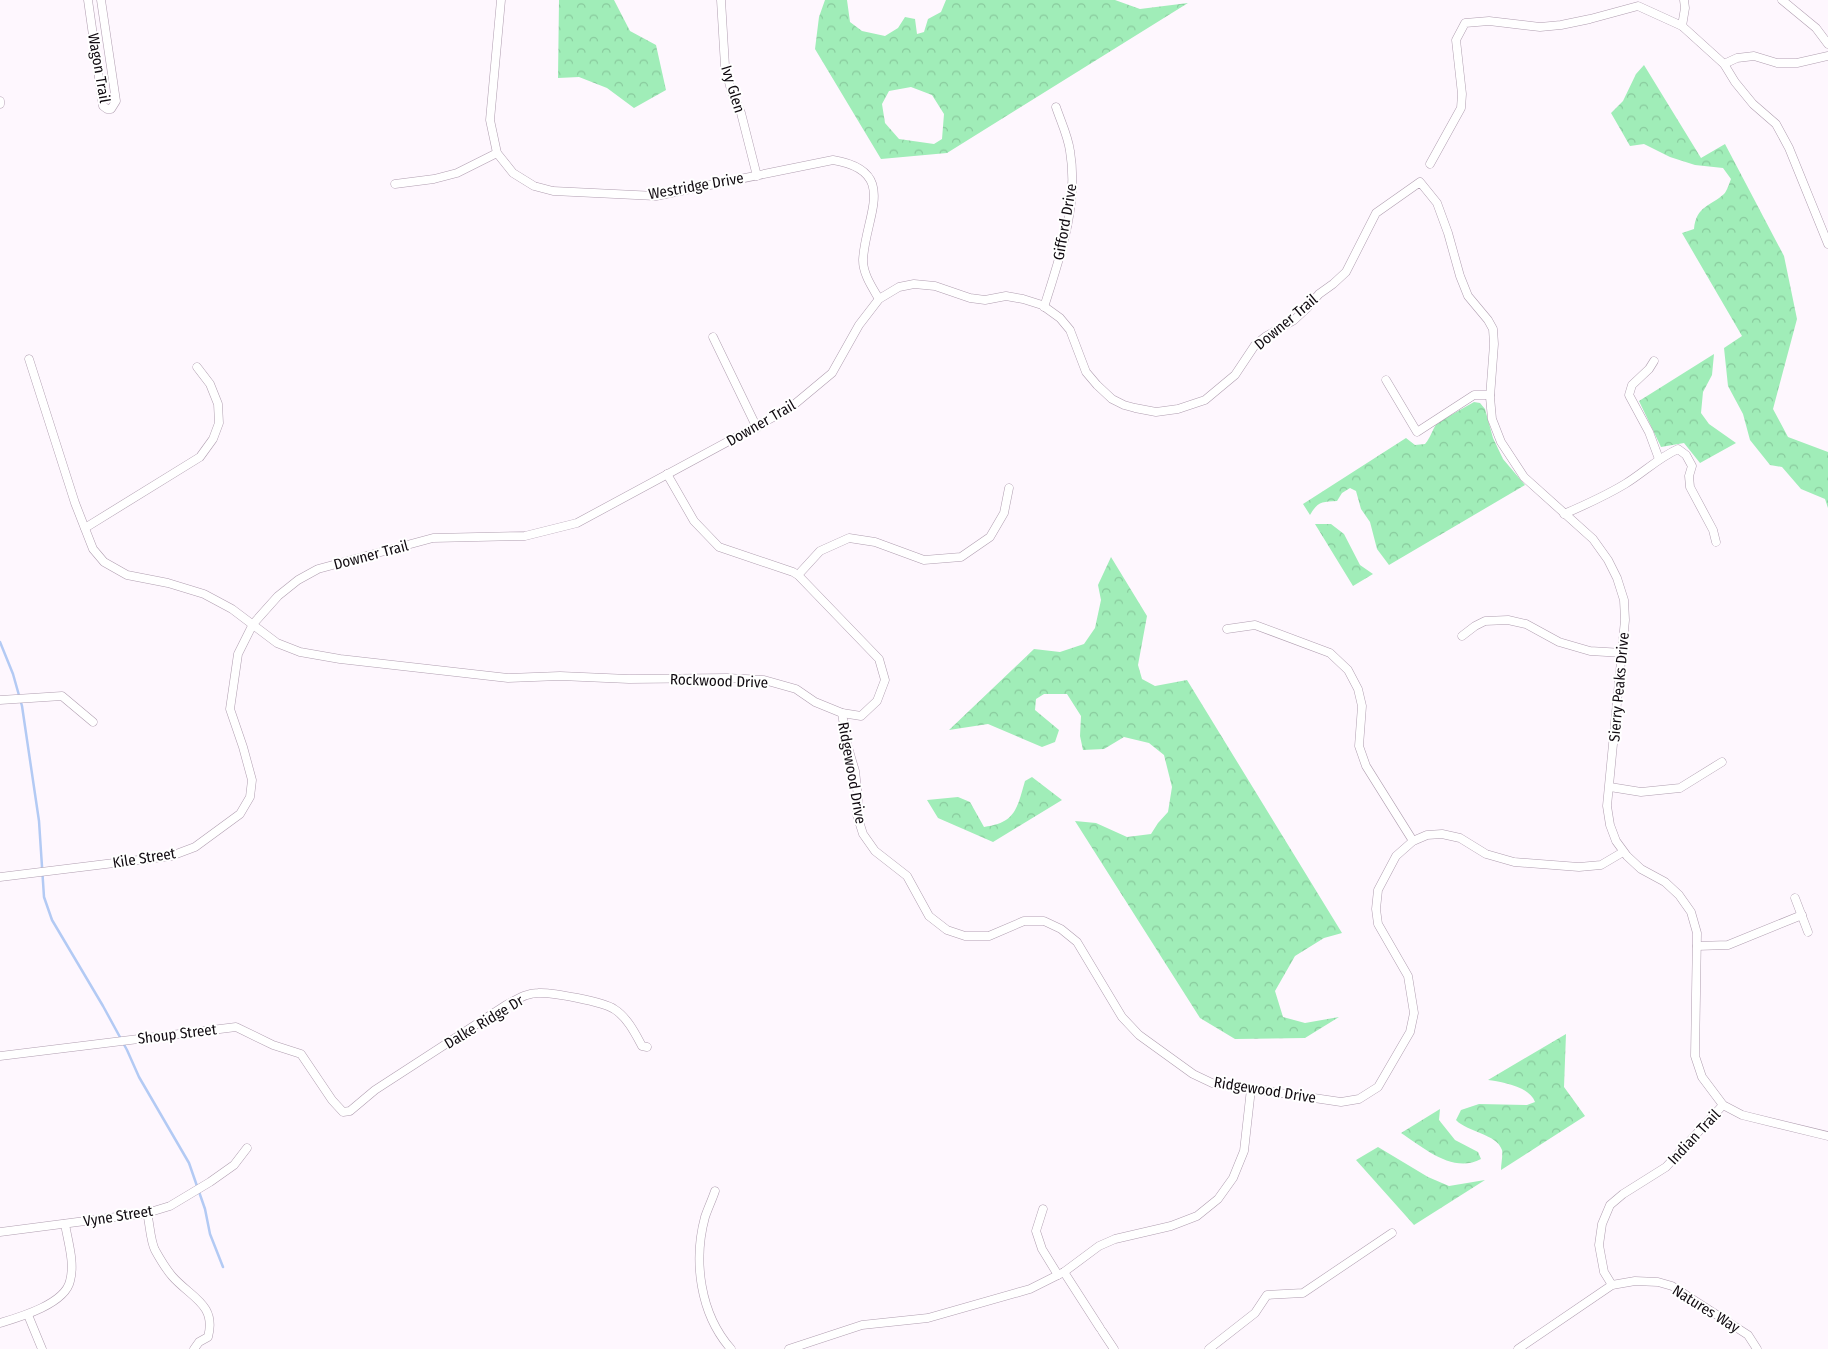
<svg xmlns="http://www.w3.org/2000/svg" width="1828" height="1349" viewBox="0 0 1828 1349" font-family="'Fira Sans Condensed',sans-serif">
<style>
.forest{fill:url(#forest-crowns);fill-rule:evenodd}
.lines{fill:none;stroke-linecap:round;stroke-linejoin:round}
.stream{stroke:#b3caf4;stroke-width:2.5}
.minor-casing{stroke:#b09eb0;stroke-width:9}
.minor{stroke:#fff;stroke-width:8}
.labels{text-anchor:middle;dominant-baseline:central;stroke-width:4;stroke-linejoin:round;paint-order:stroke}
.street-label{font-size:15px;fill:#110b11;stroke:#fff}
</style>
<defs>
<pattern id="forest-crowns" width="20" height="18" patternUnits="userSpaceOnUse" patternTransform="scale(1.25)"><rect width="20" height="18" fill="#a0edb8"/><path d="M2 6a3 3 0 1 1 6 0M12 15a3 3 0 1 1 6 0" fill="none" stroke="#89ca9d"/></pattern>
</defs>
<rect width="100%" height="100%" fill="#fef7fe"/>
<g class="forest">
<path d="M559,0H614L630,31L656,45L666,90L634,108L607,88L579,77L558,78Z"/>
<path d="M825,0H847L850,22L862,31L885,36L898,28L905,17L915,19L917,34L924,32L928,19L941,12L946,0H1115L1140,9L1188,3L947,153L881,159L815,49L819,17ZM911,87L932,95L944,114L942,139L934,144L899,139L885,123L882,104L889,91Z"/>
<path d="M1644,65L1701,158L1725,144L1784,256L1797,319L1773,409L1788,437L1828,452V508L1825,499L1801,489L1782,467L1770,465L1750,440L1743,414L1728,386L1724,348L1742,336L1682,233L1694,229C1696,206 1711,206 1724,194C1727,191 1729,184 1731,179L1723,168L1695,165L1670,157L1644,144L1630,146L1611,113L1623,101L1636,74Z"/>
<path d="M1714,354L1712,375L1703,392L1701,413L1709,424L1736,443L1700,463L1684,443L1661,447L1639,401Z"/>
<path d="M1474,402L1480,403L1485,409L1493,438L1503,459L1525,485L1389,565L1377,549L1370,522L1361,509L1356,491L1350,488L1342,493L1337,501C1322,502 1318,501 1310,515L1303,504L1406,438L1415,445L1425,444C1431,437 1432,430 1437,423Z"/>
<path d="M1315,524H1331L1344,534L1360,565L1373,574L1353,586Z"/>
<path d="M1111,557L1147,616L1138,665L1142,679L1155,686L1187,680L1342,933L1324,938L1295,956L1275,991L1283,1017L1305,1023L1339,1017L1305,1038L1235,1039L1200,1018L1075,821L1096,823L1127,837L1151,834L1158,823L1168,812L1172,787L1164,755L1149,743L1124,737L1104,749L1083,750L1080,736L1081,716L1067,694H1044L1036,699L1035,710L1059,730L1055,742L1042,747L988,724L949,730L1034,649L1060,652L1084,644L1095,628L1101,600L1098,585Z"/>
<path d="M1032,777L1062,800L993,842L938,818L927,800L958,797L970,802L984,827C1016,823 1017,808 1025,781Z"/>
<path d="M1566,1034L1564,1087L1585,1116L1501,1170C1501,1164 1503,1155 1502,1150C1497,1134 1467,1132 1456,1120L1461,1110L1479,1104L1527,1105L1535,1102C1529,1086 1502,1082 1488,1080Z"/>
<path d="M1440,1109L1439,1120L1455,1140L1478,1152L1481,1159C1453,1174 1424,1148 1401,1133Z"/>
<path d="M1378,1147L1428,1177L1449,1186L1485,1180L1414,1225L1356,1160Z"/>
</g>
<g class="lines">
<path class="stream" d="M0,642L13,674L22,706L39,821L44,897L52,920L103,1006L127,1050L139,1077L189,1163L205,1209L210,1234L223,1267"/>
<defs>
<g id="minor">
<path d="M88,0L103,106L107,109H111L116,101L101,0"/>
<path d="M501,0L490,120L497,153L513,173L534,186L553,191L656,196L833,160C900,171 865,216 863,260C863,274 872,287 879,299"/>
<path d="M721,0L725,66L731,90L741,113L757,176"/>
<path d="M1782,0L1816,28L1828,44"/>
<path d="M1682,26L1685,8L1684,0"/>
<path d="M1724,64L1735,82L1753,104L1776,124L1789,148L1828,244"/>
<path d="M0,101V104"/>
<path d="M1430,164L1461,108L1462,94L1456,40L1465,23L1489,21L1540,27L1561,25L1590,19L1638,6L1682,26L1724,64L1737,58L1754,56L1777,63H1797L1828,56"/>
<path d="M395,184L434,179L457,173L497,153"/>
<path d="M1044,307C1060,257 1079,204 1070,151C1068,136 1061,122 1056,107"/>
<path d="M713,337L757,428"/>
<path d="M29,359L75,503L93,549L104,562L127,575L168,583L204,594L232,609L277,643L300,652L340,659L508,678L560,676L629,679L727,678L764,680L796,689L815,702L842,713L861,716L877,701L885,680L879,659L798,575L793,572L719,547L694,521L667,474"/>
<path d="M1654,361L1649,369L1632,385L1629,395L1649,432L1659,459"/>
<path d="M1386,380L1417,432L1474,395H1490"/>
<path d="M1564,514C1585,505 1605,496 1625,484C1643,473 1658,458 1678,449L1686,455L1692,466L1689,476L1690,487L1713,530L1716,542"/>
<path d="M85,528L200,457L213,439L219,423L218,404L210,384L197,367"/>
<path d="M798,575L820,551L849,538L875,542L924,560L961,557L990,537L1004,513L1009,488"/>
<path d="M1227,629L1255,625L1330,653L1348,670L1358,689L1362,706L1359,746L1366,766L1413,841"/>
<path d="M1462,636L1475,626L1485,621L1508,620L1526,624L1559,642L1590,651L1623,653"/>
<path d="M0,700L62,696L93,722"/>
<path d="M842,713L847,744L855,771L858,797L857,815L863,834L875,851L907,876L929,916L947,930L965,936H989L1024,921H1044L1061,929L1077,942L1122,1017L1139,1035L1193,1074L1212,1083L1341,1102L1359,1099L1378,1087L1410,1032L1414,1013L1408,976L1378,924L1376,909L1378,890L1396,856L1413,841L1427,835L1442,834L1460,838L1486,854L1514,862L1579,867L1601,865L1623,852"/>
<path d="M1610,787L1641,792L1680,788L1722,762"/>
<path d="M0,877L171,856L195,847L240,814L250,797L252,780L243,747L230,709L238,654L253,624L278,596L298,580L318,569L433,538L525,536L577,523L790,408L832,373L859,325L879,299L899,287L914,284L935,286L970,298L985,300L1006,296L1023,299L1042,305L1060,318L1070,330L1086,372L1097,385L1112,399L1124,405L1135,408L1156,412L1178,409L1205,400L1235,375L1255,345L1265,337L1294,320L1307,308L1319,294L1333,284L1346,272L1376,213L1420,182L1437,203L1448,233L1460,276L1468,296L1488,320L1493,329L1494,344L1490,397L1492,419L1501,442L1524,477L1593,539L1608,560L1617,578L1624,600L1625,620L1607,806L1610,825L1616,841L1627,856L1641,869L1665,882L1679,895L1691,912L1697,933L1695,1056L1702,1077L1723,1105L1742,1115L1828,1136"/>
<path d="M1795,898L1808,932"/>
<path d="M1697,946L1728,945L1802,915"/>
<path d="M0,1056L236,1027L273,1045L301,1054L332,1100L343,1112L350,1111L375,1090L506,1005C516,1000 526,993 538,993C552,992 604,1002 614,1009C627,1017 635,1033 642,1046L647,1047"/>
<path d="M715,1191C712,1200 708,1208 705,1217C693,1261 700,1314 731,1349"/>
<path d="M1043,1209L1036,1231L1042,1249L1058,1275"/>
<path d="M147,1213C150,1224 150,1240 155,1250C160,1259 166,1269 172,1276C190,1297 217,1304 208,1337L199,1342L194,1349"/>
<path d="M0,1232L147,1213L170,1206L210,1182L234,1165L247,1148"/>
<path d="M1064,1272L1100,1328"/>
<path d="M1612,1285L1604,1272L1599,1245L1602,1224L1610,1205L1623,1194L1666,1167L1723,1105"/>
<path d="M28,1315L42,1349"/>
<path d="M0,1323C20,1317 65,1304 70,1281C75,1263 68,1242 65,1224"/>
<path d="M1102,1331L1114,1349"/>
<path d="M789,1349L862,1325L928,1318L1030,1289L1064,1272L1099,1246L1115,1239L1171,1226L1197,1216L1218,1199L1233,1178L1244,1151L1251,1089"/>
<path d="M1209,1349L1255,1313L1267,1295L1303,1293L1392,1233"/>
<path d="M1518,1349L1612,1285L1635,1281L1658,1282L1672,1286L1748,1335L1757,1349"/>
</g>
</defs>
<use href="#minor" class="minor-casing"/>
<use href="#minor" class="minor"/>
</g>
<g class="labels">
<g class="street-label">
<text transform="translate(99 68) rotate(80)">Wagon Trail</text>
<text transform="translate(733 89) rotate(73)">Ivy Glen</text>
<text transform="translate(696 186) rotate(-10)">Westridge Drive</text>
<text transform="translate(1065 222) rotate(-80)">Gifford Drive</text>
<text transform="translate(1286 322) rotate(-40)">Downer Trail</text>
<text transform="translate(761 423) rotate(-30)">Downer Trail</text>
<text transform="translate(371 555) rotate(-15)">Downer Trail</text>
<text transform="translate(719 681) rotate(2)">Rockwood Drive</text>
<text transform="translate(1619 687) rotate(-85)">Sierry Peaks Drive</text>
<text transform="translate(852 773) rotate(80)">Ridgewood Drive</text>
<text transform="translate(144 858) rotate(-9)">Kile Street</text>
<text transform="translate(484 1022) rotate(-31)">Dalke Ridge Dr</text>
<text transform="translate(177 1034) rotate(-7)">Shoup Street</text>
<text transform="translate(1265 1090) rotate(9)">Ridgewood Drive</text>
<text transform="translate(1694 1137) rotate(-47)">Indian Trail</text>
<text transform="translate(118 1216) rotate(-9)">Vyne Street</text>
<text transform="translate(1706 1309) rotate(32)">Natures Way</text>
</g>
</g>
</svg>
